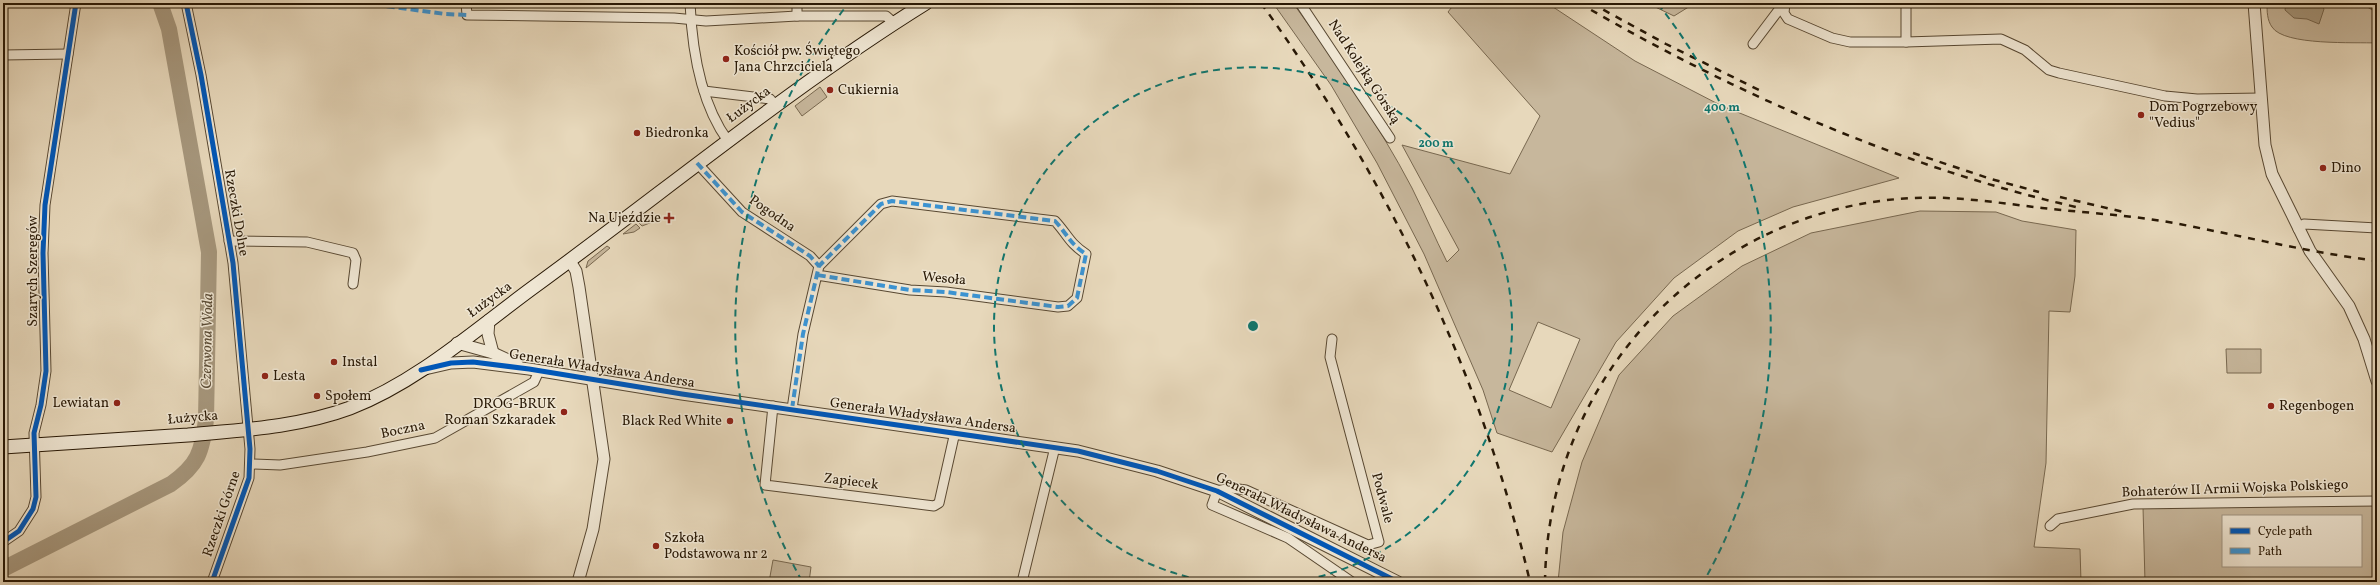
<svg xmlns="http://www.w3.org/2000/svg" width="2380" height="585" viewBox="0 0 2380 585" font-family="Vollkorn,serif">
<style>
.green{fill:#c7b79c;stroke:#786850;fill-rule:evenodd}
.water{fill:#a6977d;stroke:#74644d}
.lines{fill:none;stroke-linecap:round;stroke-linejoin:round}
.river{stroke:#a6977d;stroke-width:16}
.minor-casing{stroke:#584832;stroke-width:11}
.tertiary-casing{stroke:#584832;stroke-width:13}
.secondary-casing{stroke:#281805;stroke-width:15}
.minor{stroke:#efe6d3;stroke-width:9}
.tertiary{stroke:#efe6d3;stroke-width:11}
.secondary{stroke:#efe6d3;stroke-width:13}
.rail{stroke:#281805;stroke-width:2.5;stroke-dasharray:7 7;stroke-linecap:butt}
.quiet{stroke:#3c93d1;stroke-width:4;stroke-dasharray:8 4;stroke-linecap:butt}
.cycleway-casing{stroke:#efe6d3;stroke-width:8}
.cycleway{stroke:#0057b8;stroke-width:5}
.ring{fill:none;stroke:#0f766e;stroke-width:2;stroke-dasharray:7 5}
.poi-dot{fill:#8f2418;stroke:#efe6d3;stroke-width:1.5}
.labels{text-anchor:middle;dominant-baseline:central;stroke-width:3;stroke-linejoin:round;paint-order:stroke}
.poi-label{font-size:14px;fill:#281805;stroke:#efe6d3;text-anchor:start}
.street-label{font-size:14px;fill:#281805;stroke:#efe6d3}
.water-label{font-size:15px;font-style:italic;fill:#5a4b35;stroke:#efe6d3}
.centre{fill:#0f766e;stroke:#efe6d3;stroke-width:2}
.ring-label{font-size:12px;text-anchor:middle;font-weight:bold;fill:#0f766e;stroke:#efe6d3;stroke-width:3;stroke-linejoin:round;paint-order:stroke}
</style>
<rect width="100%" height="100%" fill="#e7d8bb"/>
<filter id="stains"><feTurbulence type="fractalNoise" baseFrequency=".005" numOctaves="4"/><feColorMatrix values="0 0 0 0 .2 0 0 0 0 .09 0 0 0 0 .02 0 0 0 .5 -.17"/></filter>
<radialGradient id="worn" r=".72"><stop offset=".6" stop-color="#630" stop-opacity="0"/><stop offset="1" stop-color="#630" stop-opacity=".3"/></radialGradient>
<g class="green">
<path d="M1273,3H1293C1335,62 1378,123 1412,188C1424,212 1435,238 1447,262L1459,250L1402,145L1510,174L1540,116L1448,12L1455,3H1547L1635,61L1720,105L1899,178L1793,207L1738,231L1674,278L1616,342L1552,452L1497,433L1483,390L1424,254L1377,163L1331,85ZM1538,322L1580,339L1551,408L1509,390Z"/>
<path d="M1647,3H1695L1674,16Z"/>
<path d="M2267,3H2377V43C2355,42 2284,46 2272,27C2267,20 2267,11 2267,3Z"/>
<path d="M820,87L827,97L802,116L795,106Z"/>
<path d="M1920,211L1996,212L2022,221L2076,230L2075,276L2070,312L2049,311L2046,463L2034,547L2080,549L2081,582H1558L1563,532L1582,462L1619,375L1673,316L1742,266L1811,233Z"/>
<path d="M649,214L655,221L642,226L638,222Z"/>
<path d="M636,224L640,228L634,232L623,234Z"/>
<path d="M607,246L610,248L586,268L588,261Z"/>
<path d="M2226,349H2261V373H2227Z"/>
<path d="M2373,505L2374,514H2377V582H2145L2143,507ZM2223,516H2361V566H2223Z"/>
<path d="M773,560L811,567L809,582H769Z"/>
</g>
<g class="water">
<path d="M2286,3H2320L2324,9L2319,24L2307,19L2294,18L2285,10Z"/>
<path d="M2361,3H2377V13Z"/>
</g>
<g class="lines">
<path class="river" d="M3,569L171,484C198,465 202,452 206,420L209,252L169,29L160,3"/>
<defs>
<g id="minor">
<path d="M186,3L201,75L233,263L250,449L249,478L212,582"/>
<path d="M466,3L467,15L674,18L706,21L797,16H886L894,23"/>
<path d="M690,3C692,48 701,104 728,141"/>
<path d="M1300,3L1390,138"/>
<path d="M1785,3L1784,13L1788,19L1832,38L1850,42H1906V3"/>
<path d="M797,16V3"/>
<path d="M1906,42L2001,39L2025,50L2049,70L2059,73L2165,96L2197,99L2261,98"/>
<path d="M1753,44L1784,3"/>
<path d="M3,55L68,54"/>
<path d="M704,91L770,99L775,105"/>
<path d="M697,163L742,212L810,256L819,266"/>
<path d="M2298,229L2304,224L2377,228"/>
<path d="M229,241L307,242L353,253L356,260L353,284"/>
<path d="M1332,339L1330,357L1379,542L1368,545L1246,490L1231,488L1217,491L1212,505L1288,538L1352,582"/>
<path d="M773,406L765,485L934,506L939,503L955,432"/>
<path d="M792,409L803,334L819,266L881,204L892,201L1055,221C1068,235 1069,243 1086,254L1077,298L1068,306L1058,307L946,292L910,290L817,275"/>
<path d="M251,464L280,465L367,452L435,438L534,382L539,371"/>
<path d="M2050,526L2058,519L2133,504L2377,501"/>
<path d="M3,542L19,531L33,509L36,497L34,433L41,405L46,371L43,253L45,205L76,3"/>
<path d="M1022,582L1055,447"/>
</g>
<g id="tertiary">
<path d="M2254,3L2265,145L2272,174L2310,251L2349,306L2364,339L2377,381"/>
<path d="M570,261L576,271L579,287L604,459L593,529L578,582"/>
<path d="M489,320L488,334L493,353"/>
<path d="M457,343L493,353L517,364"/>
<path d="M425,369L451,363L473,362L529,369L682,394L1078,451L1157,471L1217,491L1398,582"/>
</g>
<path id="secondary" d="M3,447C65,443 127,439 188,435C242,430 299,427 350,408C417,382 474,331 531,289C663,193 788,89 926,3"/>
</defs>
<use href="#minor" class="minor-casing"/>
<use href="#tertiary" class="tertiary-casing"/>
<use href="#secondary" class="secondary-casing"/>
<use href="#minor" class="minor"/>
<use href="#tertiary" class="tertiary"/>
<use href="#secondary" class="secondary"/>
<g class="rail">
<path d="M1261,3C1387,178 1481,372 1530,582"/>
<path d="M1579,3C1734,93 1901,167 2076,207"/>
<path d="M1591,3L1666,44L1759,90"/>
<path d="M1913,153L1991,179L2039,192"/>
<path d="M2060,197L2128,213"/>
<path d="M1545,582C1546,493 1577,407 1634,338C1703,254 1806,202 1915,198C1957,196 2000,203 2042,208C2086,213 2130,215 2174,223C2242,236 2308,252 2377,261"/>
</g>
<g class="quiet">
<path d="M363,3L445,14L467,15"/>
<path d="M697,163L742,212L810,256L819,266"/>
<path d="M792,409L803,334L819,266L881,204L892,201L1055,221C1068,235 1069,243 1086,254L1077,298L1068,306L1058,307L946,292L910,290L817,275"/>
</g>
<defs>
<g id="cycleway">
<path d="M186,3L201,75L233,263L250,449L249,478L212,582"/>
<path d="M421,370L451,363L473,362L529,369L682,394L1078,451L1157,471L1217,491L1398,582"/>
<path d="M3,542L19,531L33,509L36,497L34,433L41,405L46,371L43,253L45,205L76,3"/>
</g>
</defs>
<use href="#cycleway" class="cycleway-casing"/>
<use href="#cycleway" class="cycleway"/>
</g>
<g class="ring">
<path d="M1212 582A259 259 0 1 1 1294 582"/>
<path d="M802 581A518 518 0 0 1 848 4M1658 4A518 518 0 0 1 1704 581"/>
</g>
<g class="poi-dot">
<circle cx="726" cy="59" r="4"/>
<circle cx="830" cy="90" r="4"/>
<circle cx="2141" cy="115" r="4"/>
<circle cx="637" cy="133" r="4"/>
<circle cx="2323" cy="168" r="4"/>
<path d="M667 212h4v4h4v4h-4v4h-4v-4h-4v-4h4z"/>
<circle cx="334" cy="362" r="4"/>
<circle cx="265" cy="376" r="4"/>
<circle cx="317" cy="396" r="4"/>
<circle cx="117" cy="403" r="4"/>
<circle cx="2271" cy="406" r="4"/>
<circle cx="564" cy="412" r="4"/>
<circle cx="730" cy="421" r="4"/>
<circle cx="656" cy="546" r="4"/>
</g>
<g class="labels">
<g class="poi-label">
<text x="734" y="51">Kościół pw. Świętego<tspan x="734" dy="16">Jana Chrzciciela</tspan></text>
<text x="838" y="90">Cukiernia</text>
<text x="2149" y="107">Dom Pogrzebowy<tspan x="2149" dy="16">"Vedius"</tspan></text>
<text x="645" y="133">Biedronka</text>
<text x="2331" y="168">Dino</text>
<text x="661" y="218" text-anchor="end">Na Ujeździe</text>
<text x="342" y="362">Instal</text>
<text x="273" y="376">Lesta</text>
<text x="325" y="396">Społem</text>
<text x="109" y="403" text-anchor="end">Lewiatan</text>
<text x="556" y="404" text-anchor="end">DROG-BRUK<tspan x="556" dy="16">Roman Szkaradek</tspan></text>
<text x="2279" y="406">Regenbogen</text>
<text x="722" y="421" text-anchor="end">Black Red White</text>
<text x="664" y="538">Szkoła<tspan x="664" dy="16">Podstawowa nr 2</tspan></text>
</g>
<g class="street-label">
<text transform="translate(1364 72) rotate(57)">Nad Kolejką Górską</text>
<text transform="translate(749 105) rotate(-37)">Łużycka</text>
<text transform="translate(236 213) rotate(80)">Rzeczki Dolne</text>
<text transform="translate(772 214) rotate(35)">Pogodna</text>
<text transform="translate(33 271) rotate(-90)">Szarych Szeregów</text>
<text transform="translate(944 279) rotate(5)">Wesoła</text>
<text transform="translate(490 300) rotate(-36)">Łużycka</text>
<text transform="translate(602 369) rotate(9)">Generała Władysława Andersa</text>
<text transform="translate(923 416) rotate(8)">Generała Władysława Andersa</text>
<text transform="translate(193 418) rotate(-5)">Łużycka</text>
<text transform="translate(403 430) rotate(-12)">Boczna</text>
<text transform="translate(851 482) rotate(7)">Zapiecek</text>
<text transform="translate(2235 489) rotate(-2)">Bohaterów II Armii Wojska Polskiego</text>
<text transform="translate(1382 498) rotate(75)">Podwale</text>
<text transform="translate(222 514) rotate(-71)">Rzeczki Górne</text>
<text transform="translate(1301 518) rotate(26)">Generała Władysława Andersa</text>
</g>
<g class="water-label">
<text transform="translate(208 341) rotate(-89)">Czerwona Woda</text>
</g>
</g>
<circle cx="1253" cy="326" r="6" class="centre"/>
<g class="ring-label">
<text x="1722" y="111">400 m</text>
<text x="1436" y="147">200 m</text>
</g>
<rect width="2380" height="585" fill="none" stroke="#e7d8bb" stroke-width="16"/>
<rect x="4" y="4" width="2372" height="577" fill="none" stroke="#281805" stroke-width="2"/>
<rect x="8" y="8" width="2364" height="569" fill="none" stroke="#281805"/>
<rect x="2222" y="515" width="140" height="52" fill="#efe6d3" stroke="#9f9481"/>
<rect x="2230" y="528" width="20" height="6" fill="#0057b8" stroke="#9f9481"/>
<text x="2258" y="535" font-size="12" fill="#281805">Cycle path</text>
<rect x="2230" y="548" width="20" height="6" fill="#3c93d1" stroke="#9f9481"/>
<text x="2258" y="555" font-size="12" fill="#281805">Path</text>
<rect width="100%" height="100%" filter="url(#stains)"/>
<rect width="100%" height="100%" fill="url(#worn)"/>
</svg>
